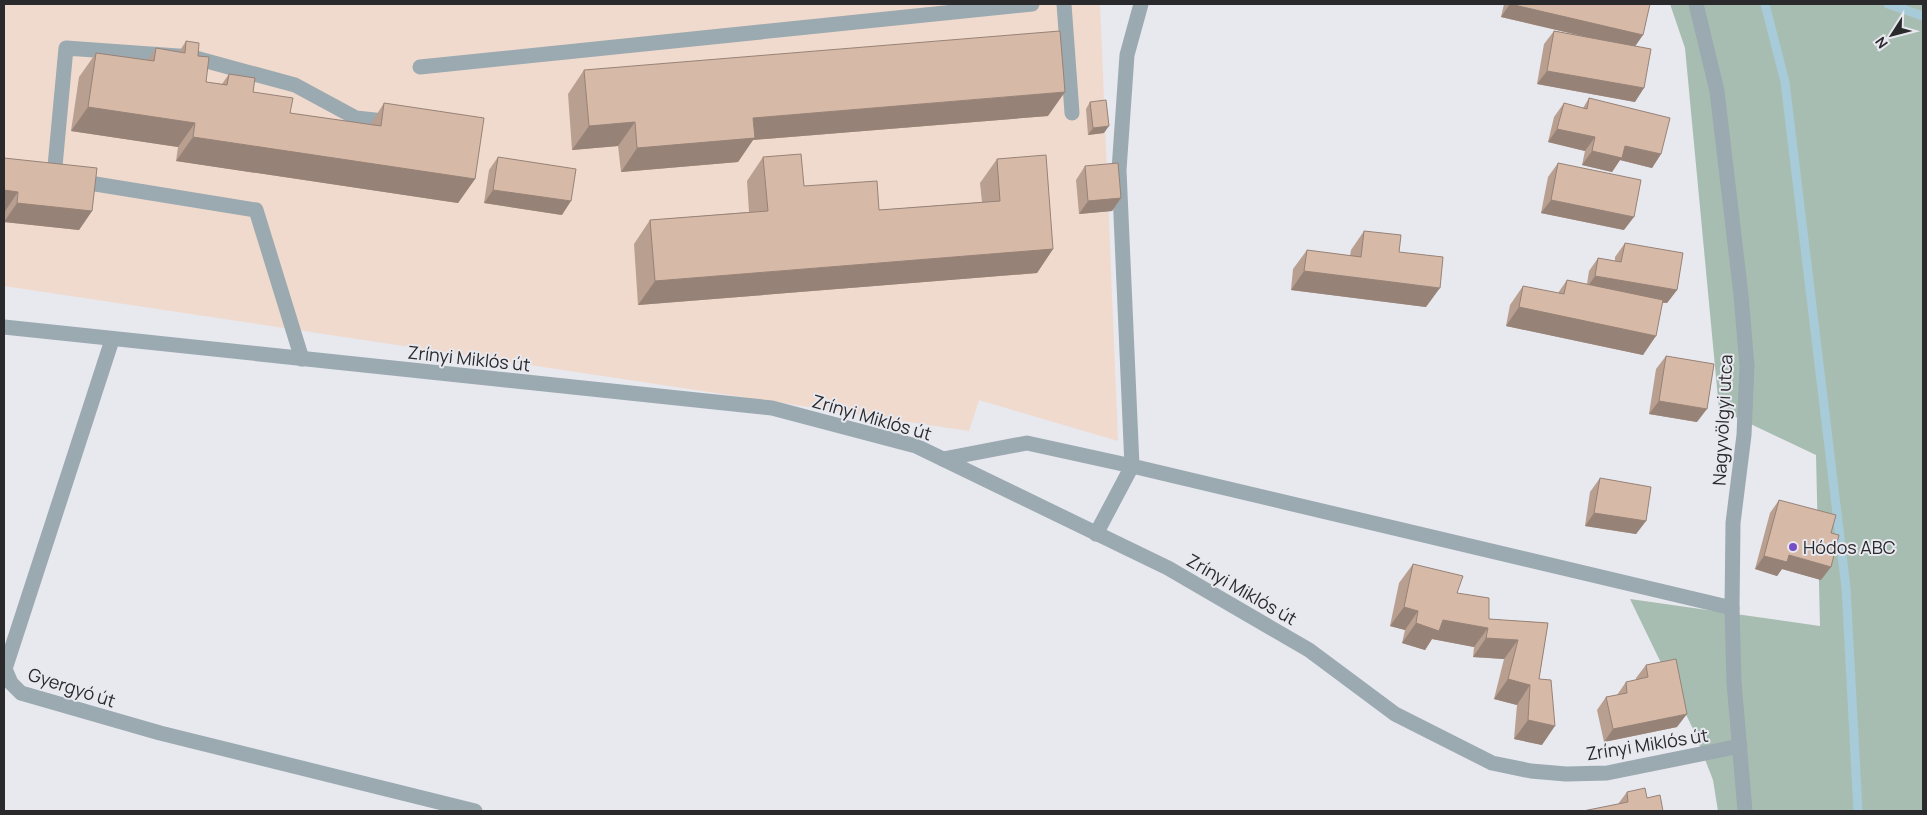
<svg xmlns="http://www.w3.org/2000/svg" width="1927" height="815" viewBox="0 0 1927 815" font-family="Manrope,sans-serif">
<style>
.industrial{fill:#f0dacd}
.green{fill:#a8bdb1}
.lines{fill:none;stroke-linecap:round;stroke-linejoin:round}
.stream{stroke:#a7cbd8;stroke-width:9}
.minor{stroke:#9ba9b0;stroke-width:15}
.wall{fill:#b99f90}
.shaded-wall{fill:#968276}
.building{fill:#d7b9a8;stroke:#968276}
.poi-dot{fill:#784ec7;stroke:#e8e8ef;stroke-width:2}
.labels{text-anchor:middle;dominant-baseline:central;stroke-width:4;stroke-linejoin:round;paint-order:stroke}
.street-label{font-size:18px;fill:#2a2a2d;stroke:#e8e8ef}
.poi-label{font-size:18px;fill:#2a2a2d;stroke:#e8e8ef;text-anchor:start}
</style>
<rect width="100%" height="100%" fill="#e8e8ef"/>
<path class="industrial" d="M4,4H1100L1118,441L979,400L969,431L4,286Z"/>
<path class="green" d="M1670,4H1923V811H1718L1713,780L1694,731L1630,599L1820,626L1816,455L1719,409L1685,48Z"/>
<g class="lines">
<g class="stream">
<path d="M1765,4L1785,82L1846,588L1858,811"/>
<path d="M1888,4L1923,16"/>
</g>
<g class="minor">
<path d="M1064,4L1072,113"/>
<path d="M1696,4L1717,91L1741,295L1747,366L1744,435L1733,523L1732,608L1734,682L1745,811"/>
<path d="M420,67L1032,4"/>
<path d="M54,177L66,48L192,57L295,85L356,118L393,122"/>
<path d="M77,181L256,210L302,359"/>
<path d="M4,327L772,408L916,446L1168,568L1309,650L1395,714L1492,763L1531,771L1566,774L1607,773L1740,746"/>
<path d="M112,340L5,669L11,683L21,693L160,733L475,811"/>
<path d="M943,459L1027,443L1132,466L1732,608"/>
<path d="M1096,534L1132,466L1119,170L1127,55L1141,4"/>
</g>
</g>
<g class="wall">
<path d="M1504,4H1650L1635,46V102L1537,84L1544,44L1554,31L1582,36L1501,17Z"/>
<path d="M186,41L198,56L206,82L222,84L229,74L253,92L290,113L370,125L384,103L475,179L458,203L176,161L178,147L71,131L79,77L96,53L148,60L156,48L179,52Z"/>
<path d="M584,70L1048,116L753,140L738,162L621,172L618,146L572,150L568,94Z"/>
<path d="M1589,98L1661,154L1652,168L1620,160L1612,172L1582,165L1585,151L1548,142L1554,117L1564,103L1583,108Z"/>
<path d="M1090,102L1104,133L1088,135L1086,109Z"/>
<path d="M498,157L562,215L484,203L489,170Z"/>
<path d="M763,157L804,186L879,210L982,202L980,183L997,159L1053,249L1037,273L638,305L634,244L650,220L749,212L747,181Z"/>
<path d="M4,158L92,211L79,230L4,222L5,211Z"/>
<path d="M1558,163L1624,230L1541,213L1548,177Z"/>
<path d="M1085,166L1121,198L1112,211L1079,214L1076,180Z"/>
<path d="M1364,231L1399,252L1426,307L1291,290L1293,269L1307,250L1350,256L1351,250Z"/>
<path d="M1625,243L1677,290L1667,303H1663L1643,355L1506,326L1510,305L1523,286L1558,293L1567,280L1587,284L1589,271L1598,258L1615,261V257Z"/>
<path d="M1666,356L1697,422L1649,414L1656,369Z"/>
<path d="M1600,478L1646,521L1636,534L1585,526L1590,492Z"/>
<path d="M1779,500L1831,533L1821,580L1782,569L1777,576L1755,569L1770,513Z"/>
<path d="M1413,564L1457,593L1489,619L1548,623L1539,679L1542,745L1514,739L1517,705L1494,699L1504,659L1473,657L1474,647L1432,639L1425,650L1402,643L1405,630L1390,626L1399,583Z"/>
<path d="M1646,665L1677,727L1604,742L1597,710L1606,697L1617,695L1626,682L1636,680V678Z"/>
<path d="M1627,792L1647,798L1618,804Z"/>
</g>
<g class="shaded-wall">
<path d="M1510,4L1643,35L1634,48L1501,17Z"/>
<path d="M1547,71L1644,88L1635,102L1537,84Z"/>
<path d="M1065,92L1048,116L753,140L738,162L621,172L637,148L753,118Z"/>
<path d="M88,107L195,123L178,147L71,131Z"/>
<path d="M635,122L618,146L572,150L589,126Z"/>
<path d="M1109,126L1104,133L1088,135L1093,128Z"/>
<path d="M1557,129L1595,137L1585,151L1548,142Z"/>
<path d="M193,137L475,179L458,203L176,161Z"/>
<path d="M1625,146L1661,154L1652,168L1620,160L1612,172L1582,165L1592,151Z"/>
<path d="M4,190L18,192L5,211H4Z"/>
<path d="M493,190L571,201L562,215L484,203Z"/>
<path d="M1121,198L1112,211L1079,214L1088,201Z"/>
<path d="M1551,200L1634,217L1624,230L1541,213Z"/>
<path d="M17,203L92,211L79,230L4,222Z"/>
<path d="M1053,249L1037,273L638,305L655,281Z"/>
<path d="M1304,271L1440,288L1426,307L1291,290Z"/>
<path d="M1595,276L1677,290L1667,303L1586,289Z"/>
<path d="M1519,307L1656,336L1643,355L1506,326Z"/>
<path d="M1659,401L1707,409L1697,422L1649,414Z"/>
<path d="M1594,513L1646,521L1636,534L1585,526Z"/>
<path d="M1789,555L1831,567L1821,580L1782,569L1777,576L1755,569L1764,556Z"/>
<path d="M1404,607L1418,611L1405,630L1390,626Z"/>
<path d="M1443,620L1488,628L1474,647L1432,639L1425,650L1402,643L1416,623Z"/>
<path d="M1486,638L1518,640L1504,659L1473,657Z"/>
<path d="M1508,679L1530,685L1517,705L1494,699Z"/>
<path d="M1687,714L1677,727L1604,742L1613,729Z"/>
<path d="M1528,720L1555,726L1542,745L1514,739Z"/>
</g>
<g class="building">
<path d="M1510,4H1650L1643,35Z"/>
<path d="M1060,31L1065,92L753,118L755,138L637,148L635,122L589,126L584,70Z"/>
<path d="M1554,31L1651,49L1644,88L1547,71Z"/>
<path d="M186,41L199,43L198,56L209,57L206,82L227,85L229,74L255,78L253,92L293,98L290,113L381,126L384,103L484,118L475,179L193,137L195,123L88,107L96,53L154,61L156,48L185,53Z"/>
<path d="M1589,98L1670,118L1661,154L1625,146L1622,158L1592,151L1595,137L1557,129L1564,103L1587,109Z"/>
<path d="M1106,100L1109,126L1093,128L1090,102Z"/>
<path d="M801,154L804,186L877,181L879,210L1000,201L997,159L1046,155L1053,249L655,281L650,220L768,211L763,157Z"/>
<path d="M498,157L576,169L571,201L493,190Z"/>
<path d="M4,158L97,168L92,211L17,203L18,192L4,190Z"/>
<path d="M1118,163L1121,198L1088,201L1085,166Z"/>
<path d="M1558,163L1641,180L1634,217L1551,200Z"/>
<path d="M1364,231L1401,235L1399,252L1443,257L1440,288L1304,271L1307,250L1361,257Z"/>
<path d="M1625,243L1683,253L1677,290L1595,276L1598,258L1621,262Z"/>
<path d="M1567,280L1663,300L1656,336L1519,307L1523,286L1564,294Z"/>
<path d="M1666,356L1714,364L1707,409L1659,401Z"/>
<path d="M1600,478L1651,487L1646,521L1594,513Z"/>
<path d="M1779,500L1836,515L1831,533L1839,535L1831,567L1789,555L1787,562L1764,556Z"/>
<path d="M1413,564L1463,576L1457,593L1489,598V619L1548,623L1539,679L1551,680L1555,726L1528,720L1530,685L1508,679L1518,640L1486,638L1488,628L1443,620L1439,631L1416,623L1418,611L1404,607Z"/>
<path d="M1676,659L1687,714L1613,729L1606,697L1627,693L1626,682L1648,677L1646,665Z"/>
<path d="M1645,788L1647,798L1660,795L1663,811H1583L1628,802L1627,792Z"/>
</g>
<circle class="poi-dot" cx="1793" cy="547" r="5"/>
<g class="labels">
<g class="street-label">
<text transform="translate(469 358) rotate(6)">Zrínyi Miklós út</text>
<text transform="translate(872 417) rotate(16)">Zrínyi Miklós út</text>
<text transform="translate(1722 420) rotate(-87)">Nagyvölgyi utca</text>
<text transform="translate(1242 589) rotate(30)">Zrínyi Miklós út</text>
<text transform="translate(72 687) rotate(18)">Gyergyó út</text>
<text transform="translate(1647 744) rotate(-9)">Zrínyi Miklós út</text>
</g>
<g class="poi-label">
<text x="1803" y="547">Hódos ABC</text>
</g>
</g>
<rect width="1927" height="815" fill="none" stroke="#2a2a2d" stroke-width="10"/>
<g transform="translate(1892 35) rotate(234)" stroke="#e8e8ef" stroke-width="4" paint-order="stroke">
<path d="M0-4L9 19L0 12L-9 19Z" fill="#2a2a2d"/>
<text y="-8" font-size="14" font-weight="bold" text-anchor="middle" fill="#2a2a2d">N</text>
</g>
</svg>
